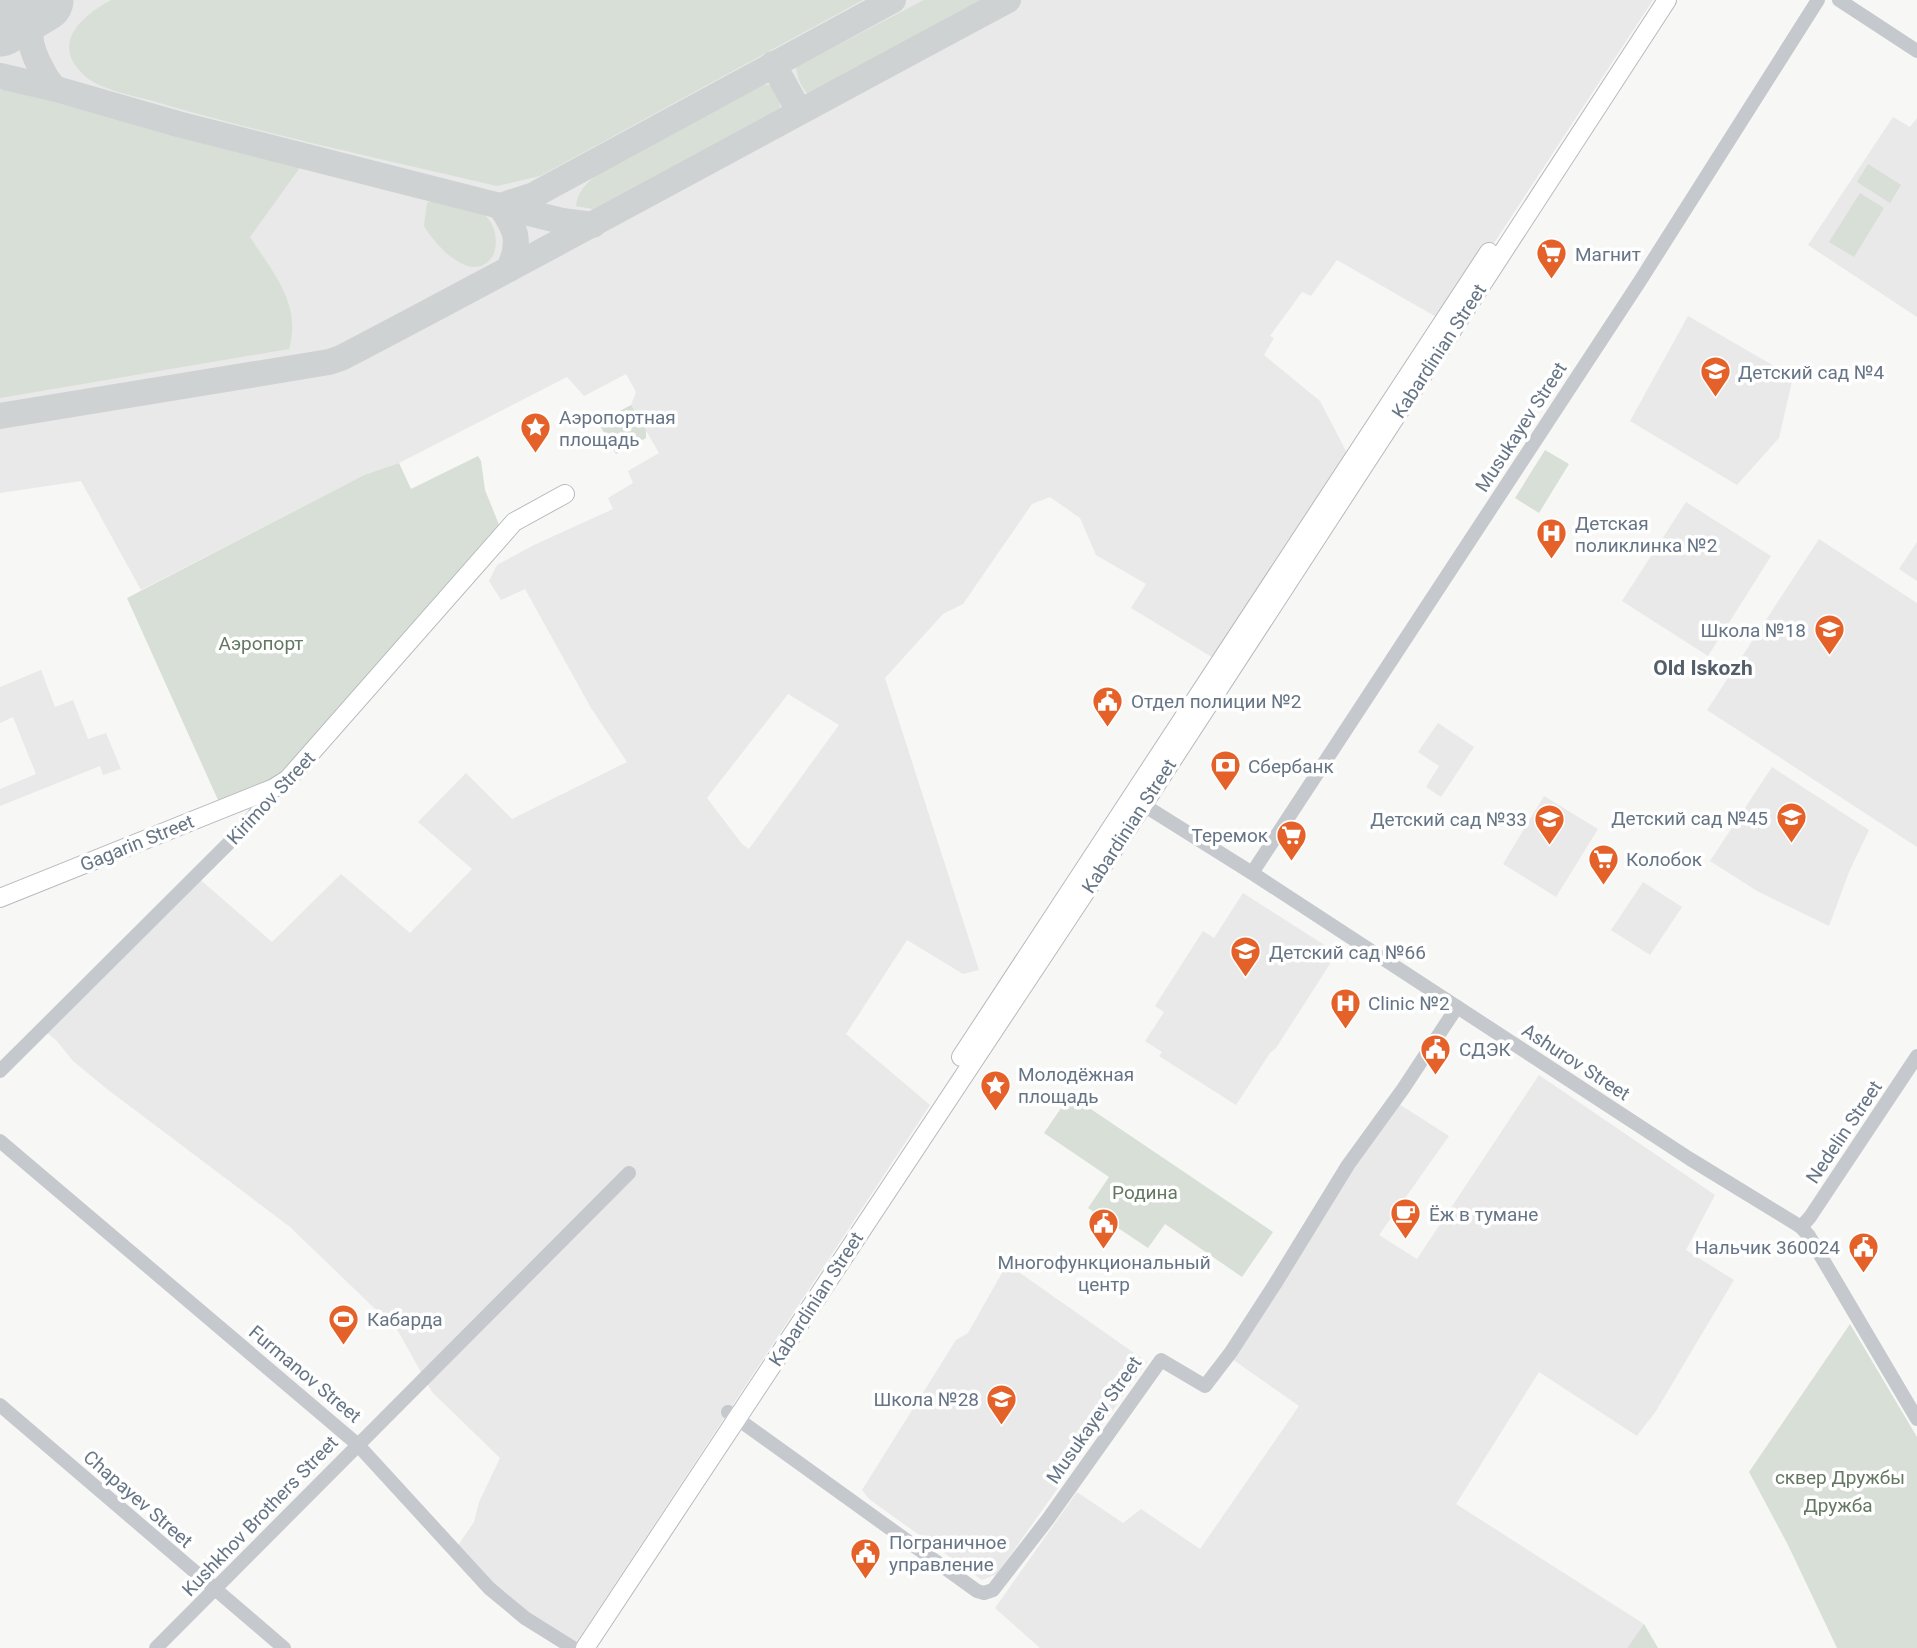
<svg xmlns="http://www.w3.org/2000/svg" width="1917" height="1648" viewBox="0 0 1917 1648" font-family="Roboto,sans-serif">
<style>
.built{fill:#e8e9e8;fill-rule:evenodd}
.green{fill:#d8dfd6}
.lines{fill:none;stroke-linecap:round;stroke-linejoin:round}
.taxiway{stroke:#ced2d3;stroke-width:26}
.runway{stroke:#ced2d3;stroke-width:65}
.major-casing{stroke:#b6babe;stroke-width:20}
.minor{stroke:#c5c8cc;stroke-width:14}
.major{stroke:#fff;stroke-width:18}
.labels{text-anchor:middle;dominant-baseline:central;stroke-width:7;stroke-linejoin:round;paint-order:stroke}
.poi-label{font-size:19px;fill:#667586;stroke:#fff;text-anchor:start}
.street-label{font-size:19px;fill:#667586;stroke:#fff}
.park-label{font-size:19px;fill:#647861;stroke:#fff}
.neighbourhood-label{font-size:21px;font-weight:bold;fill:#545f6b;stroke:#fff}
</style>
<rect width="100%" height="100%" fill="#f7f8f5"/>
<g class="built">
<path d="M0,0H1653L1220,662L1131,608L1146,584L1096,555L1080,518L1050,497L1032,504L963,604L943,614L885,678L979,970L963,974L907,940L846,1034L930,1105L573,1648L551,1636L454,1551L474,1522L479,1502L500,1458L432,1392L398,1331L290,1227L107,1089L73,1061L56,1040L42,1029L196,876L272,942L341,874L410,933L472,869L418,822L466,773L512,819L627,762L591,708L525,589L501,600L489,581L497,565L534,545L613,509L608,498L633,483L628,471L659,453L631,405L636,392L626,374L584,396L567,377L399,463L364,475L141,590L81,481L0,493ZM1337,260L1438,318L1347,453L1320,401L1264,355L1274,338L1270,336L1302,292L1311,296ZM788,694L839,725L749,849L742,844L707,798Z"/>
<path d="M1893,117L1910,127L1917,118V317L1808,245Z"/>
<path d="M1688,316L1793,377L1779,438L1737,485L1630,421Z"/>
<path d="M1686,502L1771,556L1708,656L1622,601Z"/>
<path d="M1819,539L1917,603V847L1707,710Z"/>
<path d="M1917,542V581L1899,569Z"/>
<path d="M41,670L55,707L73,700L88,739L106,733L121,769L103,775L100,766L0,806V789L36,774L13,717L0,723V687Z"/>
<path d="M1438,723L1474,747L1441,797L1426,787L1439,766L1418,752Z"/>
<path d="M1772,767L1869,830L1849,872L1829,926L1757,891L1710,861Z"/>
<path d="M1544,796L1598,829L1556,897L1503,864Z"/>
<path d="M1643,882L1682,907L1650,955L1611,930Z"/>
<path d="M1243,893L1337,953L1276,1048L1270,1053L1236,1105L1159,1056L1162,1052L1145,1041L1164,1012L1155,1006L1203,931L1214,938Z"/>
<path d="M1539,1075L1715,1195L1686,1250L1734,1280L1656,1411L1637,1436L1539,1372L1456,1504L1644,1624L1627,1648H1040L995,1608L1077,1492L1123,1523L1141,1509L1200,1549L1299,1406L1232,1359L1328,1204L1399,1104L1449,1136L1379,1235L1417,1259Z"/>
<path d="M1007,1264L1147,1362L997,1574L982,1580L869,1499L862,1490L956,1340L968,1333Z"/>
</g>
<g class="green">
<path d="M111,0H863L540,176L497,186C384,159 268,135 156,102C136,96 101,90 86,77C49,45 80,17 111,0Z"/>
<path d="M924,0H982L808,94C800,85 798,79 796,67Z"/>
<path d="M763,85H771L777,89L780,108L593,209L576,206C577,190 591,179 604,170Z"/>
<path d="M0,90H7L301,166L250,237C273,273 302,304 289,349L0,398Z"/>
<path d="M1868,164L1901,185L1890,203L1857,182Z"/>
<path d="M1860,193L1884,208L1854,257L1829,242Z"/>
<path d="M434,199C449,204 468,206 481,213C495,220 500,243 492,257C472,286 434,244 424,226L427,203Z"/>
<path d="M631,405L646,430V438L616,454L598,422Z"/>
<path d="M1545,450L1569,464L1539,513L1515,498Z"/>
<path d="M478,456L481,461L485,490L500,527L290,767L273,778L218,800L127,598L364,475L399,463L411,489Z"/>
<path d="M1070,1095L1273,1232L1242,1277L1165,1224L1148,1248L1088,1208L1109,1177L1044,1133Z"/>
<path d="M1850,1324L1917,1437V1648H1837L1788,1545L1749,1472Z"/>
<path d="M1644,1624L1658,1648H1627Z"/>
</g>
<g class="lines">
<g class="taxiway">
<path d="M43,0C27,29 26,41 42,70C46,77 49,84 56,89"/>
<path d="M773,64L799,111"/>
<path d="M0,76L56,89L178,124L500,206L562,221L593,225"/>
<path d="M500,206L534,195L893,0"/>
<path d="M500,206C517,230 521,242 509,269"/>
<path d="M0,416L329,362L341,358C565,241 785,119 1008,0"/>
</g>
<path class="runway" d="M0,24L41,0"/>
<defs>
<g id="major">
<path d="M0,898L274,788L288,779L514,522L565,494"/>
<path d="M961,1057L1489,252"/>
<path d="M585,1648L1143,805L1667,0"/>
</g>
</defs>
<use href="#major" class="major-casing"/>
<g class="minor">
<path d="M1839,0L1917,51"/>
<path d="M1134,799L1252,873L1690,1159L1801,1227L1809,1236L1917,1419"/>
<path d="M1252,873L1640,281L1818,0"/>
<path d="M0,1071L244,828L274,788"/>
<path d="M0,1141L357,1444L489,1588L525,1618L573,1648"/>
<path d="M1801,1227L1810,1217L1917,1056"/>
<path d="M0,1405L284,1648"/>
<path d="M728,1412L977,1591L984,1593L993,1590L1048,1519L1161,1360L1205,1386L1231,1352L1275,1284L1348,1165L1403,1089L1457,1007"/>
<path d="M156,1648L629,1173"/>
</g>
<use href="#major" class="major"/>
</g>
<defs>
<symbol id="supermarket-pin" viewBox="-11 -11 22 30"><path d="M0 17L-7.5 6A9.5 9.5 0 1 1 7.5 6Z" fill="#e46229" stroke="#fff"/><path d="M-6-5.5h2.5l.6 2H6L4.5 2H-2.5L-4.4-4H-6ZM-1.5 3.2a1.3 1.3 0 1 0 .1 0ZM3 3.2a1.3 1.3 0 1 0 .1 0Z" fill="#fff"/></symbol>
<symbol id="school-pin" viewBox="-11 -11 22 30"><path d="M0 17L-7.5 6A9.5 9.5 0 1 1 7.5 6Z" fill="#e46229" stroke="#fff"/><path d="M0-5L7-2L0 1L-7-2ZM-4 1L0 2.5L4 1V4Q0 6-4 4Z" fill="#fff"/></symbol>
<symbol id="sight-pin" viewBox="-11 -11 22 30"><path d="M0 17L-7.5 6A9.5 9.5 0 1 1 7.5 6Z" fill="#e46229" stroke="#fff"/><path d="M0-6L1.8-2.2L6-1.7L2.9 1.2L3.7 5.4L0 3.3L-3.7 5.4L-2.9 1.2L-6-1.7L-1.8-2.2Z" fill="#fff"/></symbol>
<symbol id="hospital-pin" viewBox="-11 -11 22 30"><path d="M0 17L-7.5 6A9.5 9.5 0 1 1 7.5 6Z" fill="#e46229" stroke="#fff"/><path d="M-5-5h3v3.5h4V-5h3V5h-3V1.5h-4V5h-3Z" fill="#fff"/></symbol>
<symbol id="civic-pin" viewBox="-11 -11 22 30"><path d="M0 17L-7.5 6A9.5 9.5 0 1 1 7.5 6Z" fill="#e46229" stroke="#fff"/><path d="M-.6-6.5H3V-4.5H.6V-3L4-1V1h2V6H-6V1h2V-1L-.6-3ZM-1.2 2.5V6h2.4V2.5Z" fill="#fff"/></symbol>
<symbol id="bank-pin" viewBox="-11 -11 22 30"><path d="M0 17L-7.5 6A9.5 9.5 0 1 1 7.5 6Z" fill="#e46229" stroke="#fff"/><path d="M-6-4H6V4H-6ZM0-2.3a2.3 2.3 0 1 0 0 4.6a2.3 2.3 0 1 0 0-4.6Z" fill="#fff"/></symbol>
<symbol id="cafe-pin" viewBox="-11 -11 22 30"><path d="M0 17L-7.5 6A9.5 9.5 0 1 1 7.5 6Z" fill="#e46229" stroke="#fff"/><path d="M-5.5-4.5H6V0H3Q3 3.5 0 3.5H-2.5Q-5.5 3.5-5.5 0ZM3-3.2v2h1.7v-2ZM-6 4.5H4V6H-6Z" fill="#fff"/></symbol>
<symbol id="stadium-pin" viewBox="-11 -11 22 30"><path d="M0 17L-7.5 6A9.5 9.5 0 1 1 7.5 6Z" fill="#e46229" stroke="#fff"/><path d="M0-5a6.5 5 0 1 0 0 10a6.5 5 0 1 0 0-10ZM-3.5-1.8h7v3.6h-7Z" fill="#fff"/></symbol>
</defs>
<g fill-rule="evenodd">
<use href="#supermarket-pin" x="1534" y="236" width="35" height="47"/>
<use href="#school-pin" x="1698" y="354" width="35" height="47"/>
<use href="#sight-pin" x="518" y="410" width="35" height="47"/>
<use href="#hospital-pin" x="1534" y="516" width="35" height="47"/>
<use href="#school-pin" x="1812" y="612" width="35" height="47"/>
<use href="#civic-pin" x="1090" y="684" width="35" height="47"/>
<use href="#bank-pin" x="1208" y="748" width="35" height="47"/>
<use href="#school-pin" x="1774" y="800" width="35" height="47"/>
<use href="#school-pin" x="1532" y="802" width="35" height="47"/>
<use href="#supermarket-pin" x="1274" y="818" width="35" height="47"/>
<use href="#supermarket-pin" x="1586" y="842" width="35" height="47"/>
<use href="#school-pin" x="1228" y="934" width="35" height="47"/>
<use href="#hospital-pin" x="1328" y="986" width="35" height="47"/>
<use href="#civic-pin" x="1418" y="1032" width="35" height="47"/>
<use href="#sight-pin" x="978" y="1068" width="35" height="47"/>
<use href="#cafe-pin" x="1388" y="1196" width="35" height="47"/>
<use href="#civic-pin" x="1086" y="1206" width="35" height="47"/>
<use href="#civic-pin" x="1846" y="1230" width="35" height="47"/>
<use href="#stadium-pin" x="326" y="1302" width="35" height="47"/>
<use href="#school-pin" x="984" y="1382" width="35" height="47"/>
<use href="#civic-pin" x="848" y="1536" width="35" height="47"/>
</g>
<g class="labels">
<g class="poi-label">
<text x="1575" y="254">Магнит</text>
<text x="1738" y="372">Детский сад №4</text>
<text x="559" y="417">Аэропортная<tspan x="559" dy="22">площадь</tspan></text>
<text x="1575" y="523">Детская<tspan x="1575" dy="22">поликлинка №2</tspan></text>
<text x="1806" y="630" text-anchor="end">Школа №18</text>
<text x="1131" y="701">Отдел полиции №2</text>
<text x="1248" y="766">Сбербанк</text>
<text x="1768" y="818" text-anchor="end">Детский сад №45</text>
<text x="1527" y="819" text-anchor="end">Детский сад №33</text>
<text x="1268" y="835" text-anchor="end">Теремок</text>
<text x="1626" y="859">Колобок</text>
<text x="1269" y="952">Детский сад №66</text>
<text x="1368" y="1003">Clinic №2</text>
<text x="1459" y="1049">СДЭК</text>
<text x="1018" y="1074">Молодёжная<tspan x="1018" dy="22">площадь</tspan></text>
<text x="1429" y="1214">Ёж в тумане</text>
<text x="1840" y="1247" text-anchor="end">Нальчик 360024</text>
<text x="1104" y="1262" text-anchor="middle">Многофункциональный<tspan x="1104" dy="22">центр</tspan></text>
<text x="367" y="1319">Кабарда</text>
<text x="979" y="1399" text-anchor="end">Школа №28</text>
<text x="889" y="1542">Пограничное<tspan x="889" dy="22">управление</tspan></text>
</g>
<g class="street-label">
<text transform="translate(1439 351) rotate(-57)">Kabardinian Street</text>
<text transform="translate(1521 427) rotate(-57)">Musukayev Street</text>
<text transform="translate(271 798) rotate(-47)">Kirimov Street</text>
<text transform="translate(1129 826) rotate(-57)">Kabardinian Street</text>
<text transform="translate(137 843) rotate(-22)">Gagarin Street</text>
<text transform="translate(1576 1062) rotate(33)">Ashurov Street</text>
<text transform="translate(1844 1132) rotate(-56)">Nedelin Street</text>
<text transform="translate(816 1299) rotate(-57)">Kabardinian Street</text>
<text transform="translate(305 1374) rotate(40)">Furmanov Street</text>
<text transform="translate(1094 1420) rotate(-55)">Musukayev Street</text>
<text transform="translate(138 1499) rotate(41)">Chapayev Street</text>
<text transform="translate(260 1516) rotate(-46)">Kushkhov Brothers Street</text>
</g>
<g class="park-label">
<text x="261" y="643">Аэропорт</text>
<text x="1145" y="1192">Родина</text>
<text x="1840" y="1477">сквер Дружбы</text>
<text x="1838" y="1505">Дружба</text>
</g>
<g class="neighbourhood-label">
<text x="1703" y="668">Old Iskozh</text>
</g>
</g>
</svg>
